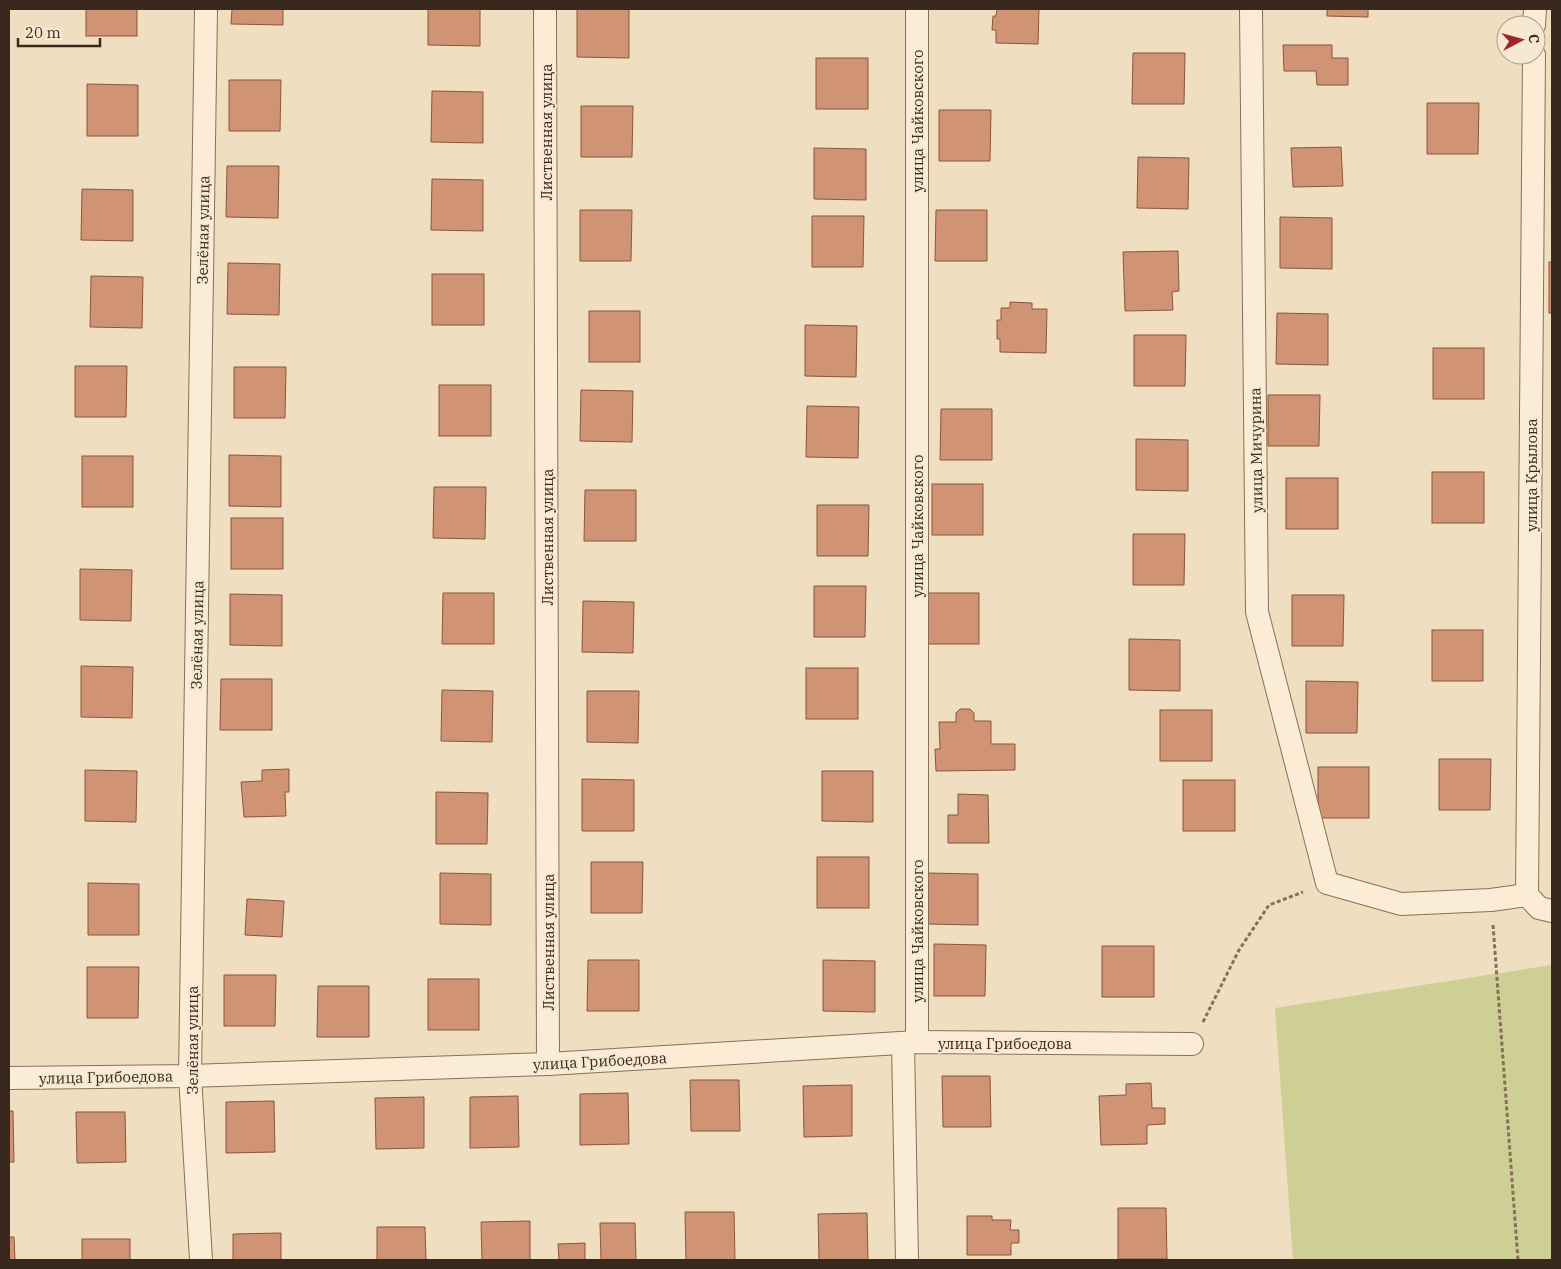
<svg xmlns="http://www.w3.org/2000/svg" width="1561" height="1269" viewBox="0 0 1561 1269" font-family="'IBM Plex Serif',serif">
<style>
.green{fill:#cdcf95}
.building{fill:#d09475;stroke:#8b553d}
.lines{fill:none;stroke-linecap:round;stroke-linejoin:round}
.minor-casing{stroke:#8a6f58;stroke-width:24}
.path{stroke:#8a6f58;stroke-width:3;stroke-dasharray:4 2.5;stroke-linecap:butt}
.minor{stroke:#faecd5;stroke-width:22}
.labels{text-anchor:middle;dominant-baseline:central;stroke-width:4;stroke-linejoin:round;paint-order:stroke}
.street-label{font-size:15px;fill:#39281d;stroke:#f7e9d1}
</style>
<rect width="100%" height="100%" fill="#f0dec1"/>
<path class="green" d="M1552,965V1260H1293L1275,1008Z"/>
<g class="building">
<rect x="86" y="9" width="51" height="27"/>
<path d="M232,9H283V25L231,24Z"/>
<path d="M428,9H480V46L428,45Z"/>
<path d="M577,9H629V58L577,57Z"/>
<path d="M997,9H1039L1038,44L996,43V30H992L993,16H996Z"/>
<path d="M1327,9H1368V17L1327,16Z"/>
<path d="M1283,45H1332V58H1348V85H1317L1316,71H1284Z"/>
<path d="M1133,53H1185L1184,104H1132Z"/>
<rect x="816" y="58" width="52" height="51"/>
<path d="M229,80H281L280,131H229Z"/>
<path d="M87,84L138,85V136H87Z"/>
<path d="M432,91L483,92V143L431,142Z"/>
<path d="M1427,103H1479L1478,154H1427Z"/>
<path d="M581,106H633L632,157H581Z"/>
<path d="M939,110H991L990,161H939Z"/>
<path d="M1341,147L1343,186L1293,187L1291,148Z"/>
<path d="M814,148L866,149V200L814,199Z"/>
<path d="M1138,157L1189,158L1188,209L1137,208Z"/>
<path d="M227,166H279L278,218L226,217Z"/>
<path d="M432,179L483,180V231L431,230Z"/>
<path d="M82,189L133,190V241L81,240Z"/>
<path d="M580,210H632L631,261H580Z"/>
<path d="M936,210H987V261H935Z"/>
<path d="M812,216H864L863,267H812Z"/>
<path d="M1280,217L1332,218V269L1280,268Z"/>
<path d="M1178,251L1179,291L1172,292L1173,310L1125,311L1123,252Z"/>
<rect x="1549" y="262" width="3" height="51"/>
<path d="M228,263L280,264L279,315L227,314Z"/>
<rect x="432" y="274" width="52" height="51"/>
<path d="M91,276L143,277L142,328L90,327Z"/>
<path d="M1010,302L1032,303V309H1047L1046,353L1000,352V339H997V320H1001V308H1010Z"/>
<rect x="589" y="311" width="51" height="51"/>
<path d="M1277,313L1328,314V365L1276,364Z"/>
<path d="M805,325L857,326L856,377L805,376Z"/>
<path d="M1134,335H1186L1185,386H1134Z"/>
<rect x="1433" y="348" width="51" height="51"/>
<path d="M75,366H127L126,417H75Z"/>
<path d="M234,367H286L285,418H234Z"/>
<rect x="439" y="385" width="52" height="51"/>
<path d="M581,390L633,391L632,442L580,441Z"/>
<path d="M1268,395H1320L1319,446H1268Z"/>
<path d="M807,406L859,407L858,458L806,457Z"/>
<path d="M941,409H992V460H940Z"/>
<path d="M1136,439L1188,440V491L1136,490Z"/>
<path d="M229,455L281,456V507L229,506Z"/>
<rect x="82" y="456" width="51" height="51"/>
<rect x="1432" y="472" width="52" height="51"/>
<rect x="1286" y="478" width="52" height="51"/>
<rect x="932" y="484" width="51" height="51"/>
<path d="M434,487H486L485,539L433,538Z"/>
<path d="M585,490H636V541H584Z"/>
<path d="M817,505H869L868,556H817Z"/>
<rect x="231" y="518" width="52" height="51"/>
<path d="M1133,534H1185L1184,585H1133Z"/>
<path d="M80,569L132,570L131,621L80,620Z"/>
<path d="M814,586H866L865,637H814Z"/>
<path d="M443,593H494V644H442Z"/>
<rect x="927" y="593" width="52" height="51"/>
<path d="M230,594L282,595V646L230,645Z"/>
<path d="M1292,595H1344L1343,646H1292Z"/>
<path d="M583,601L634,602L633,653L582,652Z"/>
<rect x="1432" y="630" width="51" height="51"/>
<path d="M1129,639L1180,640V691L1129,690Z"/>
<path d="M81,666L133,667L132,718L81,717Z"/>
<rect x="806" y="668" width="52" height="51"/>
<path d="M221,679H272V730H220Z"/>
<path d="M1306,681L1358,682L1357,733H1306Z"/>
<path d="M442,690L493,691L492,742L441,741Z"/>
<path d="M587,691H639L638,743L587,742Z"/>
<path d="M960,709H970L974,713V721H991V744H1015V770L936,771L935,749H940L939,722H956V713Z"/>
<rect x="1160" y="710" width="52" height="51"/>
<path d="M1439,759H1491L1490,810H1439Z"/>
<rect x="1318" y="767" width="51" height="51"/>
<path d="M289,769V792H285L286,816L244,817L241,782L262,781V770Z"/>
<path d="M85,770L137,771L136,822L85,821Z"/>
<path d="M822,771H873V822L822,821Z"/>
<path d="M582,779L634,780V831H582Z"/>
<rect x="1183" y="780" width="52" height="51"/>
<path d="M436,792L488,793L487,844H436Z"/>
<path d="M958,794L988,795L989,843H948V815H958Z"/>
<rect x="817" y="857" width="52" height="51"/>
<path d="M591,862H643L642,913H591Z"/>
<path d="M440,873L491,874V925L440,924Z"/>
<path d="M927,873L978,874V925L926,924Z"/>
<path d="M88,883L139,884V935H88Z"/>
<path d="M247,899L284,901L282,937L245,935Z"/>
<path d="M934,944L986,945L985,996H934Z"/>
<rect x="1102" y="946" width="52" height="51"/>
<path d="M588,960H639V1011H587Z"/>
<path d="M823,960L875,961V1012L823,1011Z"/>
<path d="M87,967H139L138,1018H87Z"/>
<path d="M224,975H276L275,1026H224Z"/>
<rect x="428" y="979" width="51" height="51"/>
<path d="M318,986H369V1037H317Z"/>
<path d="M942,1076H990L991,1127H943Z"/>
<path d="M690,1080H739L740,1131H691Z"/>
<path d="M1151,1083L1152,1108H1165V1124L1147,1125V1144L1101,1145L1099,1096L1126,1095V1084Z"/>
<path d="M852,1085V1136L804,1137L803,1086Z"/>
<path d="M628,1093L629,1144L580,1145V1094Z"/>
<path d="M518,1096L519,1147L470,1148V1097Z"/>
<path d="M424,1097V1148L376,1149L375,1098Z"/>
<path d="M274,1101L275,1152L226,1153V1102Z"/>
<path d="M9,1111H13L14,1162H9Z"/>
<path d="M76,1112H125L126,1162L77,1163Z"/>
<path d="M1118,1208H1166L1167,1259H1118Z"/>
<path d="M685,1212H734L735,1260H686Z"/>
<path d="M867,1213L868,1260H819L818,1214Z"/>
<path d="M967,1216H992V1220H1011L1010,1230H1019V1243H1011V1255H967Z"/>
<path d="M530,1221V1260H482L481,1222Z"/>
<path d="M600,1223H635L636,1260H601Z"/>
<path d="M377,1227H425L426,1260H377Z"/>
<path d="M281,1233V1260H233V1234Z"/>
<path d="M9,1237H14L15,1260H9Z"/>
<rect x="82" y="1239" width="48" height="21"/>
<path d="M585,1243V1260H559L558,1244Z"/>
</g>
<g class="lines">
<defs>
<g id="minor">
<path d="M545,9L548,1064"/>
<path d="M1251,9L1257,612L1327,883L1401,904L1491,900L1527,895L1539,908L1552,911"/>
<path d="M1534,25L1535,9"/>
<path d="M1527,895L1534,55"/>
<path d="M917,1042V9"/>
<path d="M903,1043L907,1260"/>
<path d="M9,1078L190,1076L548,1064L917,1042L1192,1044"/>
<path d="M201,1260L190,1076L206,9"/>
</g>
</defs>
<use href="#minor" class="minor-casing"/>
<g class="path">
<path d="M1493,925L1518,1260"/>
<path d="M1203,1022L1239,950L1269,905L1303,892"/>
</g>
<use href="#minor" class="minor"/>
</g>
<g class="labels">
<g class="street-label">
<text transform="translate(917 121) rotate(-90)">улица Чайковского</text>
<text transform="translate(546 132) rotate(-90)">Лиственная улица</text>
<text transform="translate(203 230) rotate(-89)">Зелёная улица</text>
<text transform="translate(1256 450) rotate(-91)">улица Мичурина</text>
<text transform="translate(1531 475) rotate(-90)">улица Крылова</text>
<text transform="translate(917 526) rotate(-90)">улица Чайковского</text>
<text transform="translate(547 537) rotate(-90)">Лиственная улица</text>
<text transform="translate(197 635) rotate(-89)">Зелёная улица</text>
<text transform="translate(917 931) rotate(-90)">улица Чайковского</text>
<text transform="translate(548 942) rotate(-90)">Лиственная улица</text>
<text transform="translate(192 1040) rotate(-90)">Зелёная улица</text>
<text x="1005" y="1043">улица Грибоедова</text>
<text transform="translate(600 1061) rotate(-3)">улица Грибоедова</text>
<text transform="translate(106 1077) rotate(-1)">улица Грибоедова</text>
</g>
</g>
<rect width="1561" height="1269" fill="none" stroke="#39281d" stroke-width="20"/>
<g transform="translate(1521 40) rotate(84)"><circle r="24" fill="#f7e9d1" stroke="#ab9c89"/>
<path d="M0-4L9 19L0 12L-9 19Z" fill="#9c2530"/>
<text y="-8" font-size="14" font-weight="bold" text-anchor="middle" fill="#39281d">С</text>
</g>
<path d="M18 38v8h82v-8" fill="none" stroke="#39281d" stroke-width="2.5"/>
<text x="25" y="38" font-size="15" fill="#39281d" stroke="#f7e9d1" stroke-width="4" paint-order="stroke">20 m</text>
</svg>
